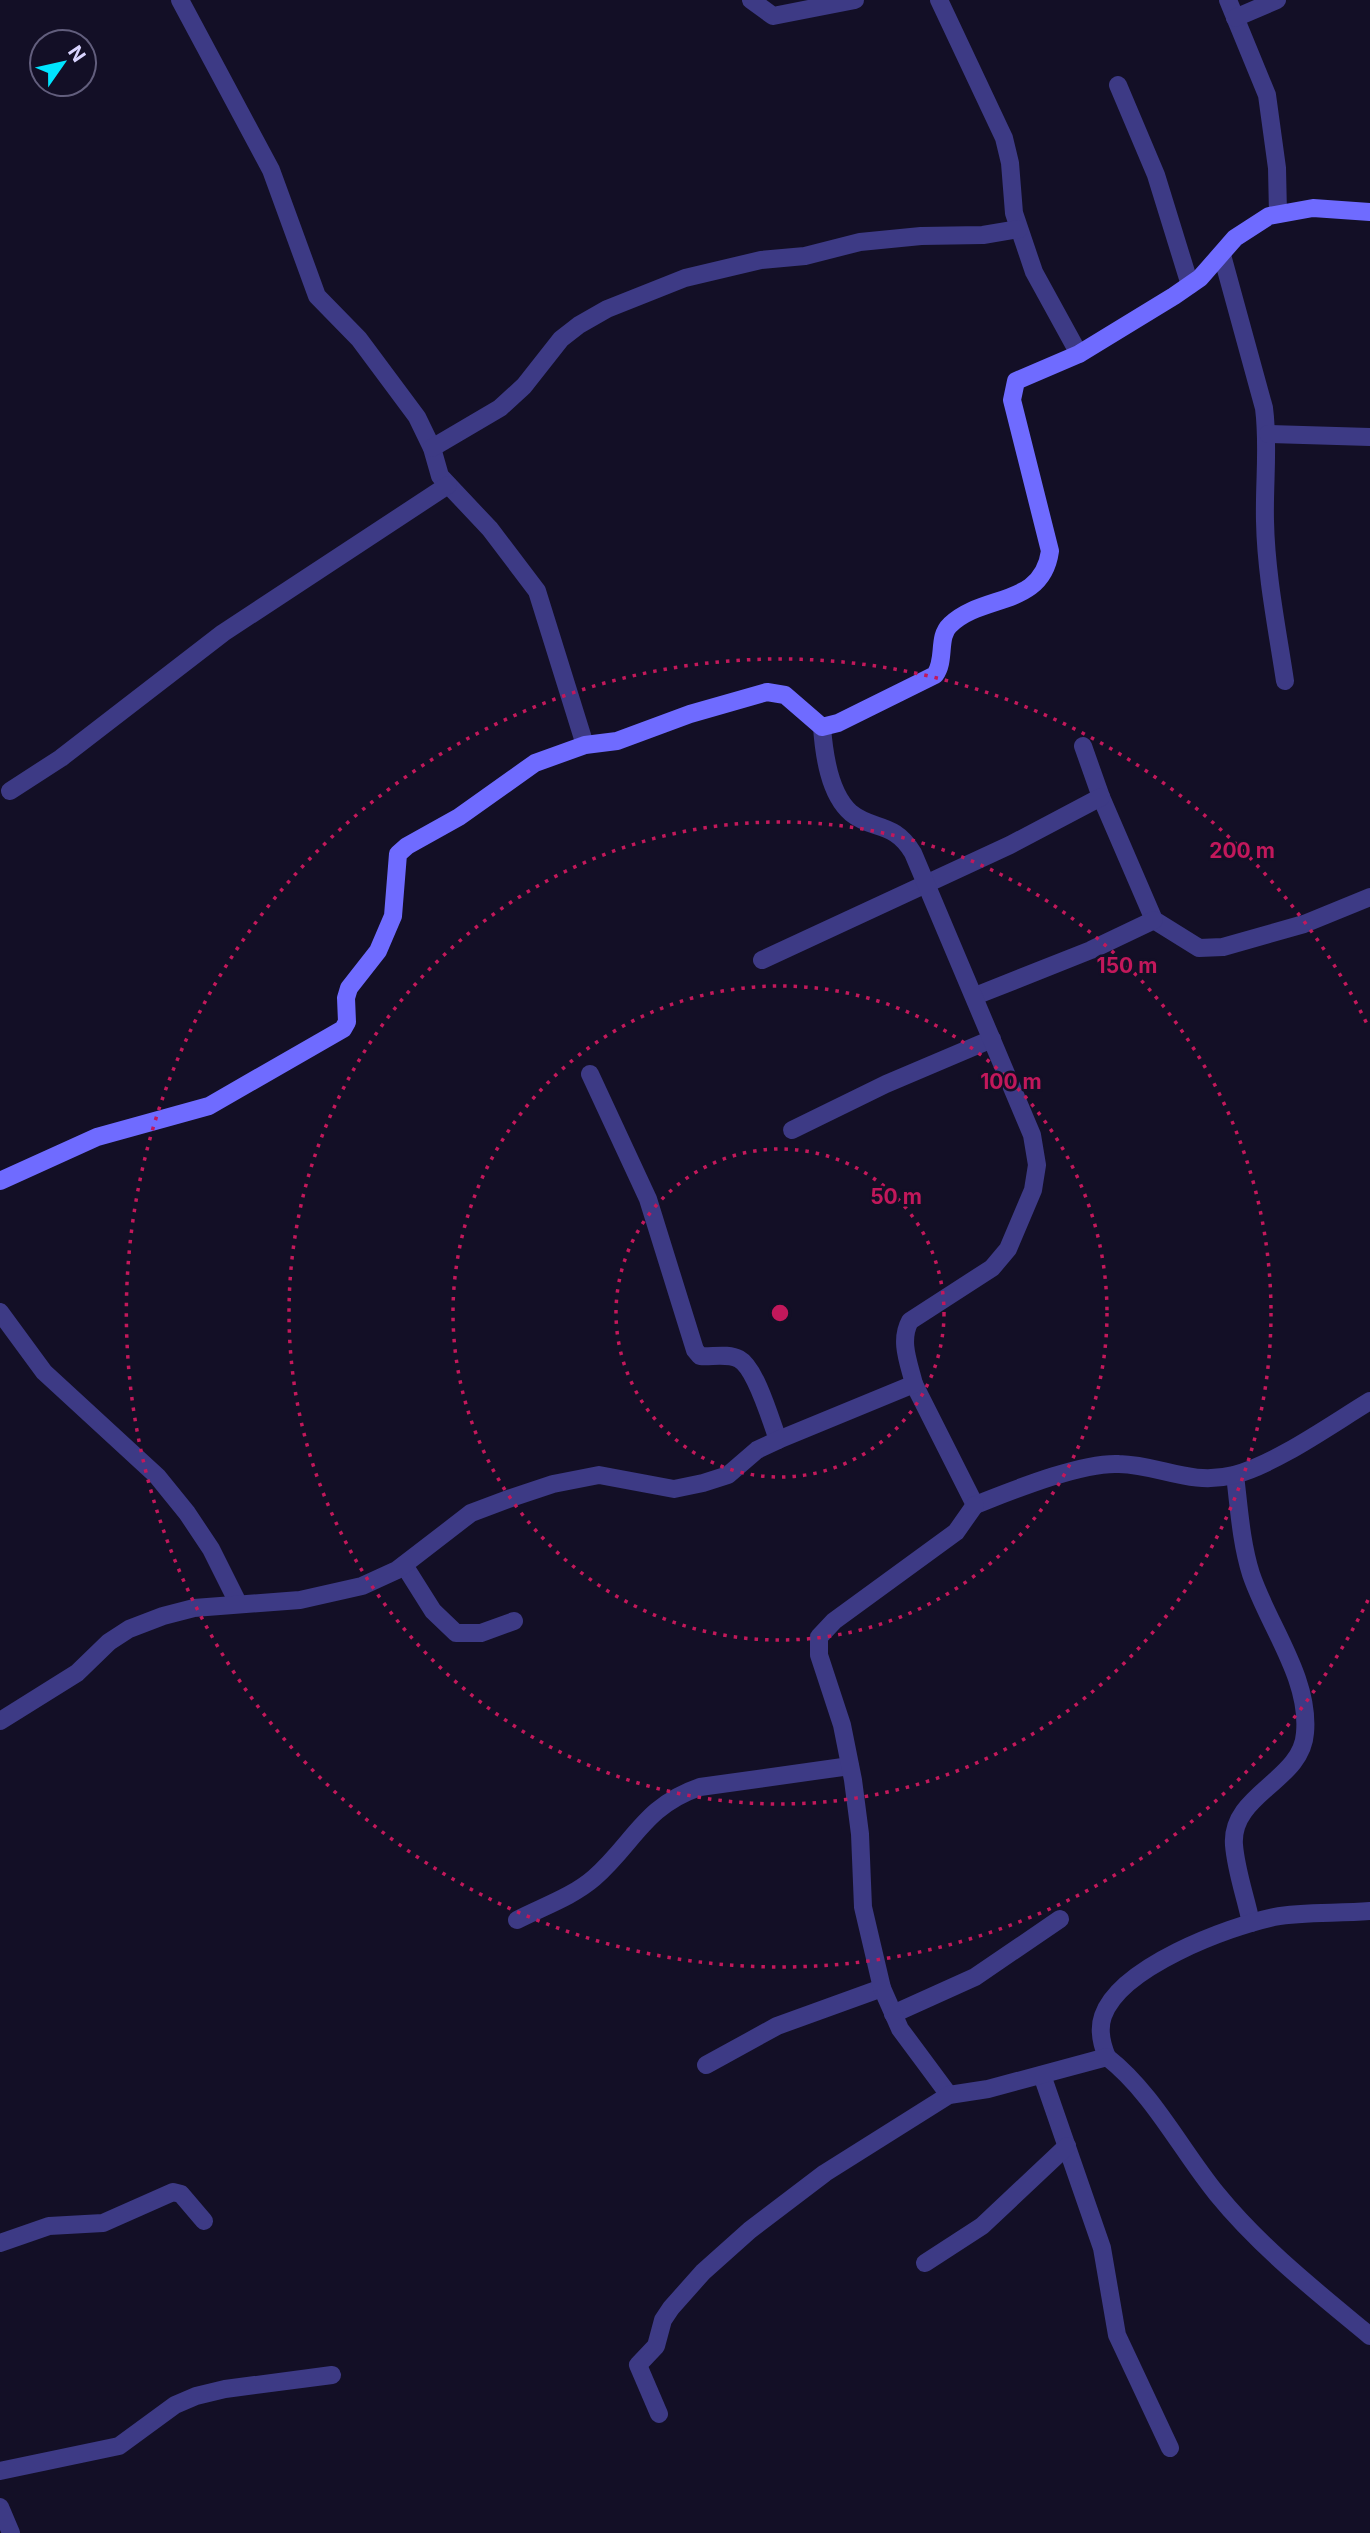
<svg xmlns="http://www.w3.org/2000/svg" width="1370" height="2533" viewBox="0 0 1370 2533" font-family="Inter,sans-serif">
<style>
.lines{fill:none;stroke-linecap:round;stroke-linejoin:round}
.street{stroke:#3d3a85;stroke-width:18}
.secondary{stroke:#6f6bff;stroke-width:18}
.ring{fill:none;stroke:#c2185b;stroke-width:3.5;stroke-dasharray:3.5 7}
.centre{fill:#c2185b;stroke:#130f26;stroke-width:3.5}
.ring-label{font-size:21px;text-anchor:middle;font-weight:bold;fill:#c2185b;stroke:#130f26;stroke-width:5;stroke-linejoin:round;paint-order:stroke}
</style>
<rect width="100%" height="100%" fill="#130f26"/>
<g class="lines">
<g class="street">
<path d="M180,0L271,170L317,296L359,339L417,417L432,448L440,476L490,529L537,591L585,745"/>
<path d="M751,0L773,16L855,0"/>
<path d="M939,0L1004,138L1010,163L1014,213L1034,272L1079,354"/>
<path d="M1228,0L1267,95L1277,168L1278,214"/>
<path d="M1235,18L1277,0"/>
<path d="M1118,85L1156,175L1190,285"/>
<path d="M1222,255L1264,408C1269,446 1264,482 1265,521C1266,574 1277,628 1285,681"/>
<path d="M1268,434L1370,437"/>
<path d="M432,448L500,408L524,386L561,339L579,325L607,309L685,278L761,260L805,256L860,242L921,236L983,235L1019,229"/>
<path d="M1083,746L1101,797L1154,920L1199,948L1223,947L1304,924L1370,897"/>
<path d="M10,791L61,758L223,633L448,485"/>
<path d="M762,960L1010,845L1101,797"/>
<path d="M975,996L1091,950L1154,920"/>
<path d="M590,1074L648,1199L695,1350L700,1356C712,1357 728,1353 739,1359C756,1368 771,1421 778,1440"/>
<path d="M792,1130L886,1084L992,1039"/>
<path d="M0,1312L44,1372L157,1476L187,1513L211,1549L238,1603"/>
<path d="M914,1384L975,1505"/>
<path d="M1235,1475C1239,1508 1241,1542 1251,1574C1268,1625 1310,1678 1305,1733C1302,1781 1230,1794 1234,1845C1236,1871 1246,1898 1251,1923"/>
<path d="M975,1505C1011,1491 1081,1462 1119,1464C1161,1465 1189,1486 1234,1475C1276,1464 1332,1424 1370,1401"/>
<path d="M404,1565L433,1611L456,1633H481L514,1621"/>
<path d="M0,1721L77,1673L109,1642L129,1629L163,1616L194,1608L300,1600L362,1586L397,1570L471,1513L511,1498L553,1484L599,1475L674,1489L703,1483L728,1475L757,1450L778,1440L914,1384C909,1363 899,1341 910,1321L992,1268L1008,1249L1033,1190L1037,1165L1032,1135L913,853C894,821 873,831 851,813C829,794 824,754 822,727"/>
<path d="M517,1920C542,1907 572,1897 594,1878C634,1843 644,1806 700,1787L850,1766"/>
<path d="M893,2014L975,1977L1060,1919"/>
<path d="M1107,2057C1102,2045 1098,2030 1103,2016C1120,1967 1227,1927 1274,1917C1305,1911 1338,1914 1370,1911"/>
<path d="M706,2065L777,2026L882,1988"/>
<path d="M1042,2075L1102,2248L1117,2335L1170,2448"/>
<path d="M949,2095L900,2029L882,1988L863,1907L860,1834L853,1780L842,1725L819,1655V1637L834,1621L956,1532L975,1505"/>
<path d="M0,2243L49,2226L103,2223L173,2192L181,2194L204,2221"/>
<path d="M925,2263L982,2226L1067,2146"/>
<path d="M659,2414L638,2365L656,2346L663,2320L671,2308L703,2272L750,2230L825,2173L949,2095L988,2089L1107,2057C1153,2093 1181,2150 1217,2194C1261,2248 1317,2292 1370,2336"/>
<path d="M0,2471L119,2446L175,2405L196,2396L225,2389L332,2375"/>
<path d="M0,2507L11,2533"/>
</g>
<path class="secondary" d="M0,1181L97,1137L209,1106L343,1029L347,1022L346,998L349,988L378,951L393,916L398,854L407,846L459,817L535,763L585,745L617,741L690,714L767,692L785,695L822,727L838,723L935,675C946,660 937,637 950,625C983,593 1042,608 1050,551L1012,400L1016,381L1079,354L1174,296L1200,278L1235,238L1269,216L1313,208L1370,212"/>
</g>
<g class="ring">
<circle cx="780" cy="1313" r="164"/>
<circle cx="780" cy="1313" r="327"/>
<circle cx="780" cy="1313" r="491"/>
<path d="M1368 1600A654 654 0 1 1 1368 1026"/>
</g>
<circle cx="780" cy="1313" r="10" class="centre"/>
<g class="ring-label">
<text x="1242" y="858">200 m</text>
<text x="1127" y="973">150 m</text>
<text x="1011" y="1089">100 m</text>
<text x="896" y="1204">50 m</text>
</g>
<g transform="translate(63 63) rotate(56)"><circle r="33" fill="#130f26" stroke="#625e7d" stroke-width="2"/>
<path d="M0-5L12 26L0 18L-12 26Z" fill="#00e5ff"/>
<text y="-10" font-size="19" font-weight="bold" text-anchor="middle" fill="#d9d4ff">N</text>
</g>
</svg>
